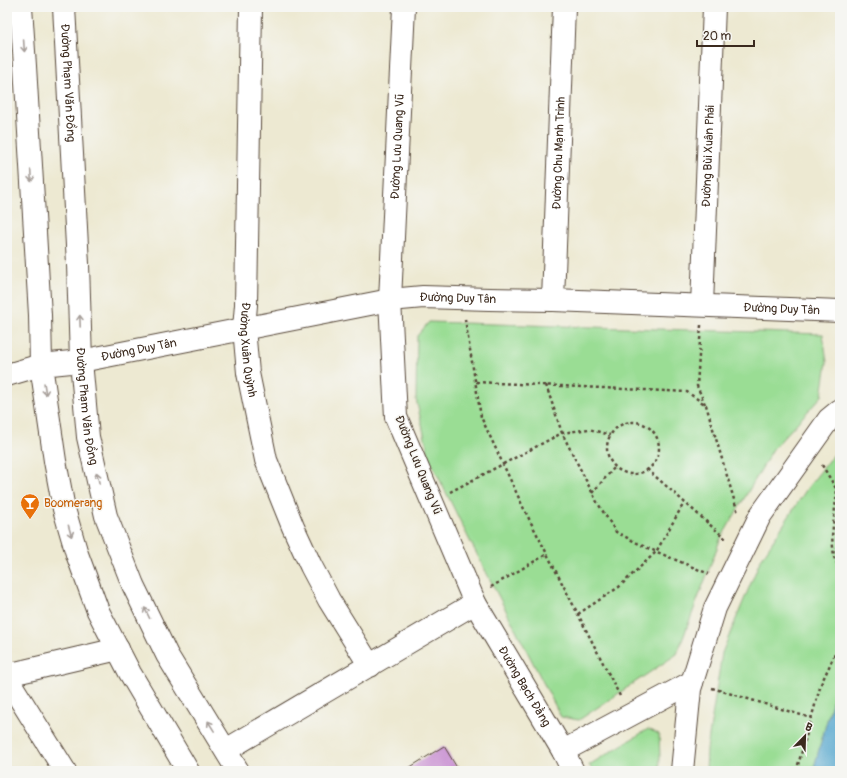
<svg xmlns="http://www.w3.org/2000/svg" width="847" height="778" viewBox="0 0 847 778" font-family="Pangolin,sans-serif">
<style>
.green{fill:#9add94;stroke:#6a8459}
.water{fill:#51a5cd;stroke:#466876}
.building{fill:#cc97d4}
.lines{fill:none;stroke-linecap:round;stroke-linejoin:round}
.minor-casing{stroke:#564739;stroke-width:24}
.major-casing{stroke:#564739;stroke-width:24}
.path{stroke:#564739;stroke-width:2.5;stroke-dasharray:3 3;stroke-linecap:butt}
.minor{stroke:#fff;stroke-width:22}
.major{stroke:#fff;stroke-width:22}
.oneway{stroke:#a79f9a}
.labels{text-anchor:middle;dominant-baseline:central;stroke-width:3;stroke-linejoin:round;paint-order:stroke}
.street-label{font-size:12px;fill:#3b2a1e;stroke:#f6f6f2}
.food-label{font-size:12px;fill:#c56008;stroke:#f6f6f2;text-anchor:start}
</style>
<rect width="100%" height="100%" fill="#f6f6f2"/>
<filter id="ink" filterUnits="userSpaceOnUse"><feTurbulence type="fractalNoise" baseFrequency=".025" numOctaves="2"/><feDisplacementMap in="SourceGraphic" scale="8" xChannelSelector="R" yChannelSelector="G"/><feConvolveMatrix kernelMatrix="1 2 1 2 8 2 1 2 1" color-interpolation-filters="sRGB"/></filter>
<filter id="wash" filterUnits="userSpaceOnUse"><feTurbulence type="fractalNoise" baseFrequency=".012" numOctaves="4" result="noise"/><feDisplacementMap in="SourceGraphic" scale="16" xChannelSelector="R" yChannelSelector="G"/><feGaussianBlur stdDeviation="0.9" result="paint"/><feColorMatrix in="noise" values="0 0 0 0 0 0 0 0 0 0 0 0 0 0 0 0 0 1.4 0 .05"/><feComposite in="paint" operator="in"/></filter>
<g filter="url(#wash)">
<rect width="100%" height="100%" fill="#ede9d2"/>
<g class="green">
<path d="M429,322L823,334L827,362L822,396L773,449L720,540L677,654L579,720L561,717L469,539L430,460L416,399L417,336Z"/>
<path d="M840,447V679L835,692L813,771H706L707,749L722,653L760,561L808,487Z"/>
<path d="M648,729L659,734L660,759L659,771H593L589,765Z"/>
</g>
<path class="water" d="M840,680V771H813L835,692Z"/>
<g id="blocks">
<path class="building" d="M444,746L459,771H404Z"/>
</g>
</g>
<g filter="url(#ink)">
<use href="#blocks" fill-opacity="0" stroke="#564739" stroke-width="1"/>
<g class="lines">
<defs>
<g id="minor">
<path id="s1" d="M251,7L246,305L244,328L248,373L266,460L293,527L311,566L329,600L370,666"/>
<path id="s2" d="M553,300L564,7"/>
<path id="s3" d="M702,305L714,7"/>
<path id="s4" d="M81,361L390,300L423,297L489,299L553,300L840,311"/>
<path d="M7,375L41,365"/>
<path id="s5" d="M475,603L563,751L573,771"/>
<path d="M7,675L118,649"/>
<path d="M7,678L65,771"/>
<path id="s6" d="M226,750L475,603L396,417L390,300L404,7"/>
<path d="M563,751L692,682"/>
<path d="M682,771L690,689L715,608L760,516L829,419L840,410"/>
</g>
<g id="major">
<path d="M21,7L25,66L40,315L41,365L55,461L64,509L77,554L98,611L130,673L188,771"/>
<path id="s7" d="M64,7L78,264L81,361L88,437L106,516L133,585L167,655L238,771"/>
<path d="M41,365L81,361"/>
</g>
</defs>
<use href="#minor" class="minor-casing"/>
<use href="#major" class="major-casing"/>
<g class="path">
<path d="M465,319L481,417L524,509L621,698"/>
<path d="M701,325L697,386L705,404"/>
<path d="M476,382L687,392L706,405L738,513"/>
<path d="M546,385L562,433L597,502L616,532L643,546L709,574"/>
<circle cx="633" cy="448" r="26"/>
<path d="M822,465L837,490L832,536L834,557L840,570"/>
<path d="M647,469L726,539"/>
<path d="M450,492L562,433L589,429L610,435"/>
<path d="M592,493L615,467"/>
<path d="M491,587L547,554"/>
<path d="M578,614L619,587L656,552L684,503"/>
<path d="M712,688L811,718"/>
<path d="M797,771L798,765L821,684L840,643"/>
</g>
<use href="#minor" class="minor"/>
<use href="#major" class="major"/>
</g>
<defs><path id="oneway-shaft" d="M-6 0H5M1.5-3L5.5 0L1.5 3" fill="none" stroke-width="1.6" stroke-linecap="round" stroke-linejoin="round"/></defs>
<g class="oneway">
<use href="#oneway-shaft" transform="translate(24 46) rotate(86)"/>
<use href="#oneway-shaft" transform="translate(31 176) rotate(87)"/>
<use href="#oneway-shaft" transform="translate(80 321) rotate(-92)"/>
<use href="#oneway-shaft" transform="translate(45 389) rotate(81)"/>
<use href="#oneway-shaft" transform="translate(98 478) rotate(-103)"/>
<use href="#oneway-shaft" transform="translate(70 531) rotate(74)"/>
<use href="#oneway-shaft" transform="translate(147 613) rotate(-116)"/>
<use href="#oneway-shaft" transform="translate(211 726) rotate(-122)"/>
</g>
</g>
<defs>
<symbol id="bar-pin" viewBox="-11 -11 22 30"><path d="M0 17L-7.5 6A9.5 9.5 0 1 1 7.5 6Z" fill="#e8710a" stroke="#f6f6f2"/><path d="M-6-5H6L.8 .8V4.5H3.5V6h-7V4.5H-.8V.8Z" fill="#fff"/></symbol>
</defs>
<g fill-rule="evenodd">
<use href="#bar-pin" x="19" y="492" width="22" height="30"/>
</g>
<g class="labels">
<g class="street-label">
<text stroke="none"><textPath href="#s7" startOffset="76">Đường Phạm Văn Đồng</textPath></text>
<text stroke="none"><textPath href="#s6" startOffset="762">Đường Lưu Quang Vũ</textPath></text>
<text stroke="none"><textPath href="#s2" startOffset="147">Đường Chu Mạnh Trinh</textPath></text>
<text stroke="none"><textPath href="#s3" startOffset="149">Đường Bùi Xuân Phái</textPath></text>
<text stroke="none"><textPath href="#s4" startOffset="383">Đường Duy Tân</textPath></text>
<text stroke="none"><textPath href="#s4" startOffset="707">Đường Duy Tân</textPath></text>
<text stroke="none"><textPath href="#s4" startOffset="59">Đường Duy Tân</textPath></text>
<text stroke="none"><textPath href="#s1" startOffset="343">Đường Xuân Quỳnh</textPath></text>
<text stroke="none"><textPath href="#s7" startOffset="400">Đường Phạm Văn Đồng</textPath></text>
<text transform="translate(418 465) rotate(68)">Đường Lưu Quang Vũ</text>
<text stroke="none"><textPath href="#s5" startOffset="97">Đường Bạch Đằng</textPath></text>
</g>
<g class="food-label">
<text x="44" y="503">Boomerang</text>
</g>
</g>
<rect width="847" height="778" fill="none" stroke="#f6f6f2" stroke-width="24"/>
<g transform="translate(805 736) rotate(23)" stroke="#f6f6f2" stroke-width="3" paint-order="stroke">
<path d="M0-3L7 15L0 10L-7 15Z" fill="#3b2a1e"/>
<text y="-6" font-size="11" font-weight="bold" text-anchor="middle" fill="#3b2a1e">B</text>
</g>
<path d="M697 40v6h57v-6" fill="none" stroke="#3b2a1e" stroke-width="2"/>
<text x="703" y="40" font-size="12" fill="#3b2a1e" stroke="#f6f6f2" stroke-width="3" paint-order="stroke">20 m</text>
</svg>
